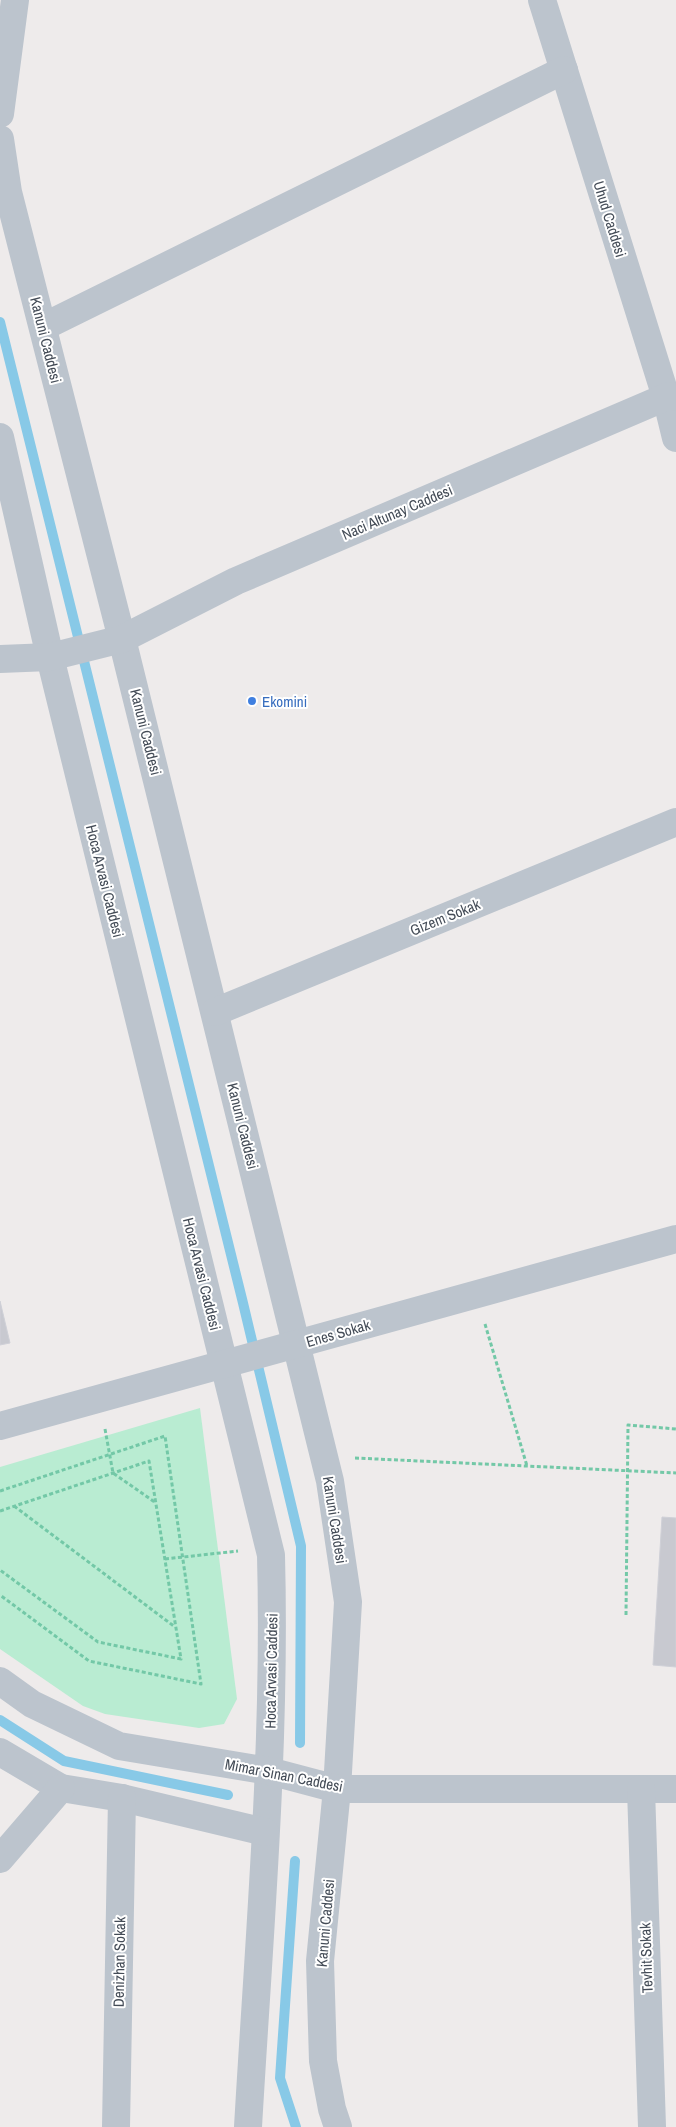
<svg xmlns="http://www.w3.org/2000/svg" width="676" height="2127" viewBox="0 0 676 2127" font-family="'Archivo Narrow',sans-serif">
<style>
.green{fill:#b9ecd2}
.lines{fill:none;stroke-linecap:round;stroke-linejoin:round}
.stream{stroke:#88c9e7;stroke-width:10}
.building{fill:#c8c9d0;stroke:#cfd0d7}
.path{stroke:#73c8a7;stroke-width:3;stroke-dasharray:4 2.5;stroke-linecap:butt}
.minor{stroke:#bcc4cd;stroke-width:28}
.shop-dot{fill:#3f7fe0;stroke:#fff;stroke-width:2}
.labels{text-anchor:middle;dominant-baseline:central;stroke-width:4;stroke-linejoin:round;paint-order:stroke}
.street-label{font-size:15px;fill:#444c57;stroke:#fff}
.shop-label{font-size:15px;fill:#366cbe;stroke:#fff;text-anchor:start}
</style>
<rect width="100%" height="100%" fill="#eeebeb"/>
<path class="green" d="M200,1408L237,1699L224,1724L199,1728L105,1714L83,1706L0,1649V1467Z"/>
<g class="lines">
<g class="stream">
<path d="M0,322L243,1303L301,1546L300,1743"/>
<path d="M0,1720L64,1761L228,1795"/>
<path d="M295,1861L280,2078L296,2127"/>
</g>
</g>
<g class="building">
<path d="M0,1301L10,1343L0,1345Z"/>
<path d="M662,1517L676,1518V1667L653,1665Z"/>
</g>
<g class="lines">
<g class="path">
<path d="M485,1324L527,1466"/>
<path d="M105,1429L113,1473L156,1503"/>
<path d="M355,1458L676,1473"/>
<path d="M0,1491L165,1436L201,1684L89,1661L0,1595"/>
<path d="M14,1506L175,1627"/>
<path d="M0,1511L149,1461L181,1659L98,1642L0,1570"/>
<path d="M165,1559L238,1551"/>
<path d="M626,1615L628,1425L676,1429"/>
</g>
<g class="minor">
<path d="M542,0L666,397L676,438"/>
<path d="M0,114L15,0"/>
<path d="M0,139L8,192L122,639L330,1481L348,1602L337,1789L320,1961L323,2061L332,2109L338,2127"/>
<path d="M43,327L564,70"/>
<path d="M0,437L50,657L271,1555C276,1746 259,1937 248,2127"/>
<path d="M0,659L50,657L122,639L236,581L666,397L676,396"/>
<path d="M215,1012L676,822"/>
<path d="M0,1426L676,1239"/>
<path d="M0,1681L32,1704L119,1746L269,1771L337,1789H676"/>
<path d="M0,1752L61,1788L122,1798L265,1832"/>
<path d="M641,1789L652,2127"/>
<path d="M0,1859L61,1788"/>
<path d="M116,2127L122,1798"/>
</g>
</g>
<circle class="shop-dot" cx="252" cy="701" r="5"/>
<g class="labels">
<g class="street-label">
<text transform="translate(610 219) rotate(73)">Uhud Caddesi</text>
<text transform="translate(46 340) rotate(76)">Kanuni Caddesi</text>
<text transform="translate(397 512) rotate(-23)">Naci Altunay Caddesi</text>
<text transform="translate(146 732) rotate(76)">Kanuni Caddesi</text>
<text transform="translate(105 881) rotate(76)">Hoca Arvasi Caddesi</text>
<text transform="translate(445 917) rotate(-22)">Gizem Sokak</text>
<text transform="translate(243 1126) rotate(76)">Kanuni Caddesi</text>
<text transform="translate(202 1274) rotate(76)">Hoca Arvasi Caddesi</text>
<text transform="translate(338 1333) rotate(-16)">Enes Sokak</text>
<text transform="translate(335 1520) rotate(81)">Kanuni Caddesi</text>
<text transform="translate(271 1671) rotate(-89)">Hoca Arvasi Caddesi</text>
<text transform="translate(284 1775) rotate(11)">Mimar Sinan Caddesi</text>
<text transform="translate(325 1923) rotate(-85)">Kanuni Caddesi</text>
<text transform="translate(646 1958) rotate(-92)">Tevhit Sokak</text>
<text transform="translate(119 1962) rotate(-89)">Denizhan Sokak</text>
</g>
<g class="shop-label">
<text x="262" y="701">Ekomini</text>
</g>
</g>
</svg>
